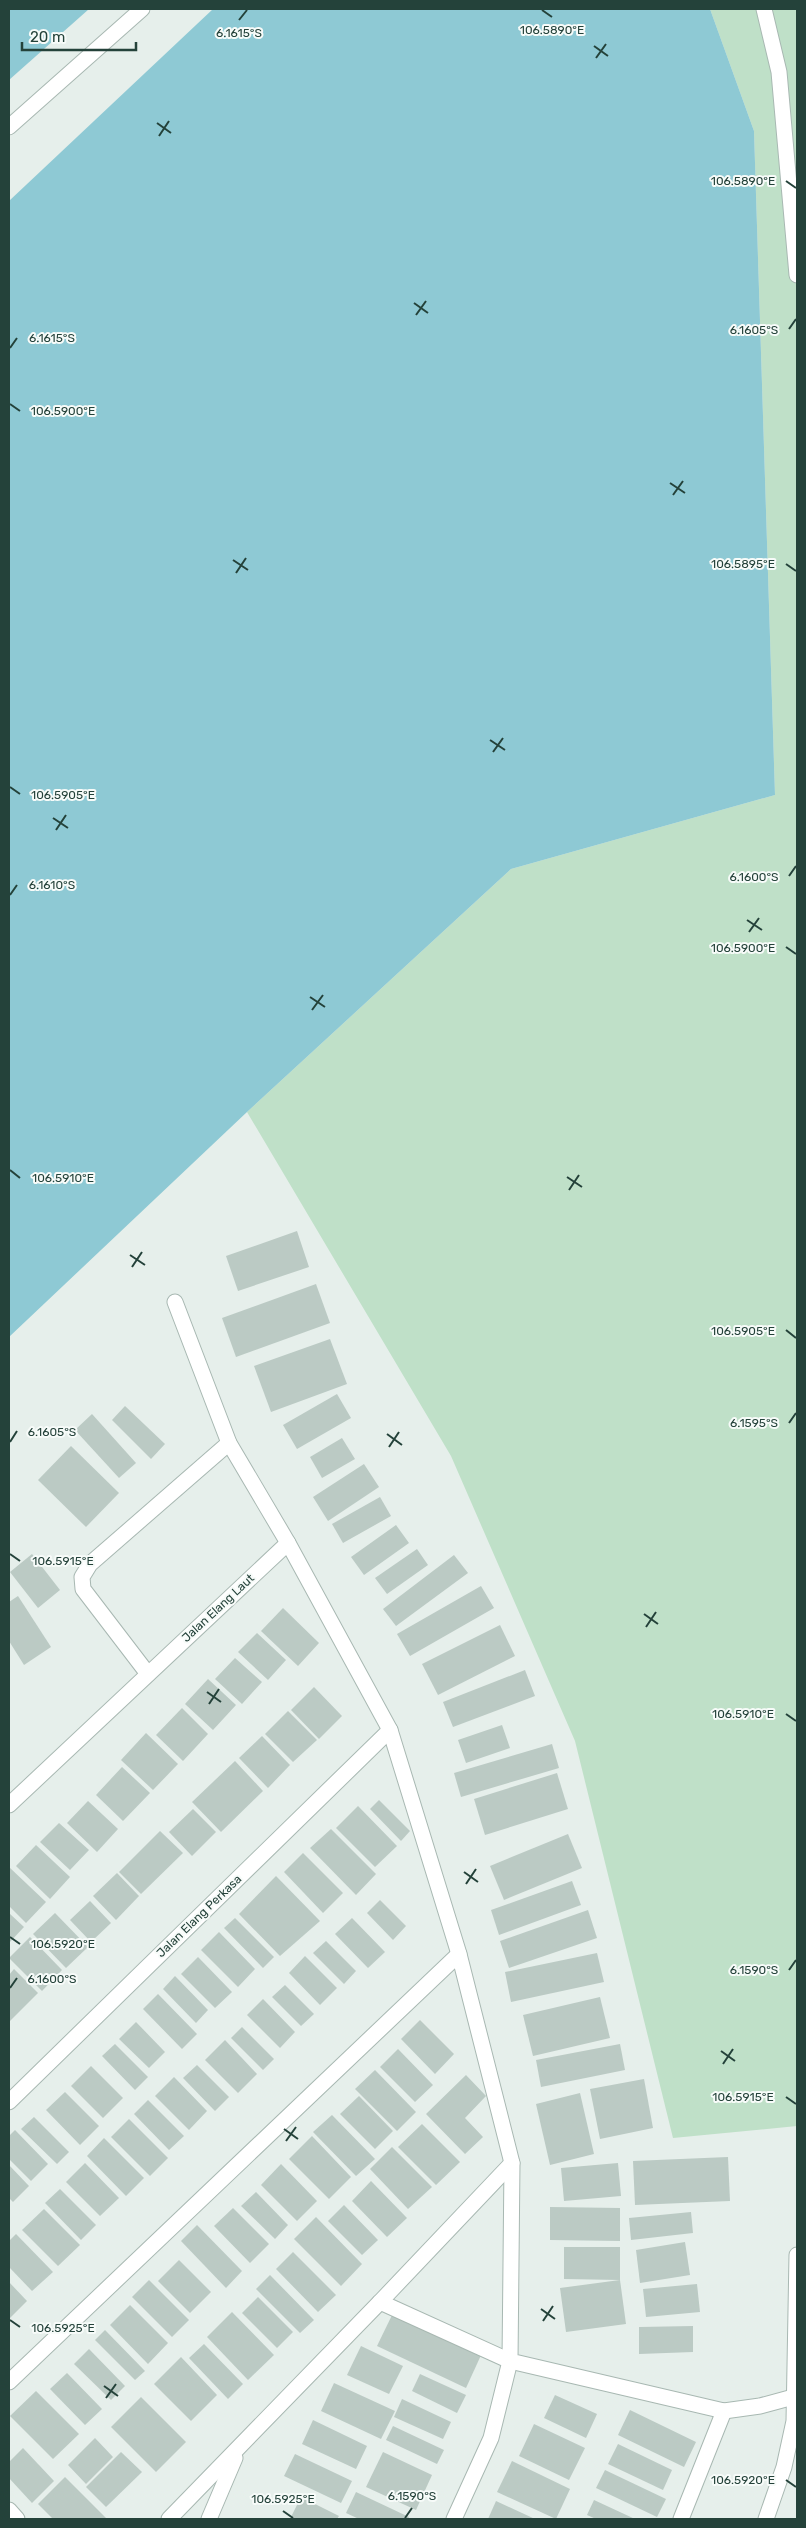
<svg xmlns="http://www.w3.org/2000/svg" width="806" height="2528" viewBox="0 0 806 2528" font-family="Rubik,sans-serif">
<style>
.green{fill:#bfe0c8}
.water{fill:#8ec9d4}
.building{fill:#bbcac4}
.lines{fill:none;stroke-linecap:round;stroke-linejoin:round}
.minor-casing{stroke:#a8b8b2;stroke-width:17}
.tertiary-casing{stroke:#a8b8b2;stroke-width:17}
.minor{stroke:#fff;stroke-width:15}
.tertiary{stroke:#fff;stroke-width:15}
.ticks{fill:none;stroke:#24423a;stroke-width:2}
.labels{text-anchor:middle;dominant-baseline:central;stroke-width:4;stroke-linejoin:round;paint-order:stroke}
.street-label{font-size:12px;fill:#24423a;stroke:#f7fbf9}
.ticks-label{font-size:12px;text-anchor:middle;fill:#24423a;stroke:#f7fbf9;stroke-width:4;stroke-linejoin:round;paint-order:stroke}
</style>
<rect width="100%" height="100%" fill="#e6efeb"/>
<path class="green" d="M710,9H797V2126L673,2138L575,1741L451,1456L247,1112L511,869L775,795L754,131Z"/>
<g class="water">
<path d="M9,9H89L9,80Z"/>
<path d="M213,9H710L754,131L775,795L511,869L247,1112L9,1337V201Z"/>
</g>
<g class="building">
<path d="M297,1231L309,1267L238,1291L226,1256Z"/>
<path d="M316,1284L330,1323L236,1357L222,1318Z"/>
<path d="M330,1339L347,1384L271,1412L254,1366Z"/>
<path d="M337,1394L351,1418L297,1449L283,1425Z"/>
<path d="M125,1406L165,1444L151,1459L112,1420Z"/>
<path d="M92,1414L136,1463L119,1478L75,1430Z"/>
<path d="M342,1438L355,1459L322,1478L310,1457Z"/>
<path d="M71,1446L119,1493L86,1527L38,1480Z"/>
<path d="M364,1464L379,1487L328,1521L313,1497Z"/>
<path d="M380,1497L391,1516L343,1543L332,1524Z"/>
<path d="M396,1525L409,1543L364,1575L351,1557Z"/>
<path d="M417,1549L428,1565L387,1594L375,1578Z"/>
<path d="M32,1554L60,1590L38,1608L10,1572Z"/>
<path d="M454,1555L468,1573L396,1626L383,1609Z"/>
<path d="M481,1586L494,1608L410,1656L397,1634Z"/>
<path d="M18,1596L51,1647L24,1665L9,1641V1602Z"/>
<path d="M283,1608L319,1643L298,1666L261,1631Z"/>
<path d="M500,1625L515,1656L438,1695L422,1664Z"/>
<path d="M257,1633L286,1660L268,1680L238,1652Z"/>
<path d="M235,1658L262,1682L242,1704L215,1679Z"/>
<path d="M525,1670L535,1696L453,1727L443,1702Z"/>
<path d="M208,1679L236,1705L213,1730L185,1704Z"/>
<path d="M314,1687L342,1716L319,1739L291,1710Z"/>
<path d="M182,1708L208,1734L183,1761L156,1735Z"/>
<path d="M288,1711L317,1740L293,1762L265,1734Z"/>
<path d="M502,1725L510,1748L466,1763L458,1740Z"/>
<path d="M146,1733L178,1764L153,1790L121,1760Z"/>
<path d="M262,1736L290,1765L268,1788L239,1758Z"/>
<path d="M552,1744L559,1768L461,1797L454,1773Z"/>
<path d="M235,1761L263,1791L221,1832L192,1802Z"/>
<path d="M122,1767L150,1793L123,1821L96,1795Z"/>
<path d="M557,1773L568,1809L485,1835L474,1799Z"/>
<path d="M379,1800L410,1831L401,1841L370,1809Z"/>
<path d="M88,1801L118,1829L97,1852L67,1823Z"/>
<path d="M358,1806L397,1846L375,1867L336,1828Z"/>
<path d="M193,1809L216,1832L192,1856L169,1832Z"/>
<path d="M59,1823L89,1850L70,1870L40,1842Z"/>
<path d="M331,1829L376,1874L356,1895L310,1848Z"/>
<path d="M160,1831L183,1853L141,1894L119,1872Z"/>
<path d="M568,1834L582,1868L504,1900L490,1866Z"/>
<path d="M36,1845L70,1877L50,1899L16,1866Z"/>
<path d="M303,1853L343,1893L323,1913L284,1872Z"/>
<path d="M9,1867L46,1902L26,1923L9,1906Z"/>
<path d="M117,1873L139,1896L116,1920L93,1896Z"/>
<path d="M276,1876L320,1921L280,1956L239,1914Z"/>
<path d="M572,1881L581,1905L499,1935L491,1910Z"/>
<path d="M380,1900L406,1926L393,1940L367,1913Z"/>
<path d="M90,1901L111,1923L91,1942L70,1920Z"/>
<path d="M588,1910L597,1938L509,1968L500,1941Z"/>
<path d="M9,1913L24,1927L9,1943Z"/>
<path d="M55,1913L88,1947L66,1968L33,1934Z"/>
<path d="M235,1918L274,1957L263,1968L224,1928Z"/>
<path d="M352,1918L385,1952L368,1968L335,1934Z"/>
<path d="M219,1932L255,1969L238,1987L201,1950Z"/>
<path d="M30,1937L62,1970L42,1991L9,1958Z"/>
<path d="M326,1941L356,1971L344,1984L313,1953Z"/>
<path d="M597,1953L604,1982L511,2002L505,1972Z"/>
<path d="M305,1956L337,1988L320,2005L289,1973Z"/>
<path d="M198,1957L232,1992L215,2008L181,1974Z"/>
<path d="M14,1969L38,1993L9,2022V1975Z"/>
<path d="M175,1976L208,2010L196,2023L163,1989Z"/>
<path d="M285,1985L314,2014L301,2026L272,1997Z"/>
<path d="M158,1994L197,2034L182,2049L143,2009Z"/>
<path d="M600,1997L610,2038L533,2056L523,2015Z"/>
<path d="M263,1999L295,2032L280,2048L247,2015Z"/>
<path d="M420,2020L454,2054L435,2074L401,2039Z"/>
<path d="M136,2022L165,2052L149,2068L119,2039Z"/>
<path d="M242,2027L274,2059L263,2070L231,2038Z"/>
<path d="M225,2040L257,2074L238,2093L205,2060Z"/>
<path d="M115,2044L148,2077L135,2090L102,2056Z"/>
<path d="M620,2044L625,2070L541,2087L536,2060Z"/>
<path d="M398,2049L433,2085L415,2102L380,2067Z"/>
<path d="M197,2065L229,2097L215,2111L183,2078Z"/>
<path d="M91,2066L123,2098L103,2118L71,2086Z"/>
<path d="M375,2070L416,2112L397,2131L355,2089Z"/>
<path d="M466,2075L486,2096L465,2118L483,2137L465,2154L426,2114Z"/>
<path d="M174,2077L207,2111L189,2130L155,2096Z"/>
<path d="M644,2079L653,2128L600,2139L590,2089Z"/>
<path d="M65,2092L99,2126L80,2145L46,2110Z"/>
<path d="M580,2093L594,2154L550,2165L536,2104Z"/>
<path d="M359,2096L393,2131L375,2149L340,2114Z"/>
<path d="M148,2100L184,2136L169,2150L134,2114Z"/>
<path d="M332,2115L375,2159L356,2176L313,2132Z"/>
<path d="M34,2117L69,2152L57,2164L21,2129Z"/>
<path d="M129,2119L168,2158L150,2176L111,2137Z"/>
<path d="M422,2124L460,2162L436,2185L398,2147Z"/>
<path d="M15,2130L48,2164L31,2181L9,2159V2136Z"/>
<path d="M312,2136L351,2177L329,2199L289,2159Z"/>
<path d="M104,2138L144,2178L126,2196L87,2156Z"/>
<path d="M392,2147L432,2187L408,2209L370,2169Z"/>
<path d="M728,2157L730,2201L635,2205L633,2161Z"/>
<path d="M85,2163L119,2198L100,2216L66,2182Z"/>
<path d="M618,2163L621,2196L564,2201L561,2168Z"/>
<path d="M281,2164L317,2201L297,2221L261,2185Z"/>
<path d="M9,2165L29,2186L13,2202L9,2198Z"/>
<path d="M371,2181L407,2218L387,2237L352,2201Z"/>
<path d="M60,2189L96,2225L81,2240L45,2203Z"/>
<path d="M256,2192L288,2225L275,2239L241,2206Z"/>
<path d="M344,2205L378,2240L362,2255L328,2221Z"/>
<path d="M550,2207L620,2208V2241L550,2240Z"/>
<path d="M233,2208L269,2244L250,2263L214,2226Z"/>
<path d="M44,2209L80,2245L58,2266L22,2230Z"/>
<path d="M691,2212L693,2233L631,2240L629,2218Z"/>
<path d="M316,2217L362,2264L341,2286L294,2239Z"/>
<path d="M197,2225L242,2271L226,2288L181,2241Z"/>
<path d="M16,2234L53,2272L32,2291L9,2267V2241Z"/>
<path d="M685,2242L690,2275L640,2283L636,2250Z"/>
<path d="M564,2247H620V2280L564,2279Z"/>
<path d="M293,2252L336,2295L318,2312L276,2269Z"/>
<path d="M179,2260L211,2292L190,2313L158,2281Z"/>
<path d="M270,2275L314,2320L300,2333L256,2289Z"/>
<path d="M149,2280L189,2320L172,2337L132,2297Z"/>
<path d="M620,2280L626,2324L566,2332L560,2288Z"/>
<path d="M9,2282L27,2301L9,2319Z"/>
<path d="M697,2284L700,2312L646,2317L643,2289Z"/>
<path d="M258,2297L293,2332L277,2348L242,2313Z"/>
<path d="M130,2305L168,2343L148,2364L110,2325Z"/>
<path d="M394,2311L482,2353L466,2388L377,2346Z"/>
<path d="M232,2312L274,2355L248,2380L207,2337Z"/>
<path d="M693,2326V2352L639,2354V2327Z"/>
<path d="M105,2330L145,2371L135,2380L95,2340Z"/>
<path d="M204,2344L243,2384L228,2399L189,2358Z"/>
<path d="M361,2346L403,2366L389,2394L347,2375Z"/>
<path d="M89,2349L125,2386L111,2400L74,2364Z"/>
<path d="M181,2357L217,2395L191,2421L154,2384Z"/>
<path d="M67,2373L102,2409L85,2425L50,2389Z"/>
<path d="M420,2374L466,2395L457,2413L412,2391Z"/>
<path d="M334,2383L395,2411L381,2439L321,2411Z"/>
<path d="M36,2391L79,2434L53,2459L10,2416Z"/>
<path d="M555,2395L597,2414L586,2438L544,2418Z"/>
<path d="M141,2397L186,2442L156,2472L111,2427Z"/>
<path d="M402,2399L451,2422L443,2439L394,2417Z"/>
<path d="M630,2410L696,2442L684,2467L618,2435Z"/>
<path d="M313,2420L367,2446L356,2469L302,2444Z"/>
<path d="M534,2424L585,2448L569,2480L519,2456Z"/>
<path d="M393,2426L444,2450L437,2464L386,2440Z"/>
<path d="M95,2438L113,2457L86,2484L68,2465Z"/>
<path d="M618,2444L672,2470L663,2490L608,2464Z"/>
<path d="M23,2448L54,2481L32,2503L9,2478V2462Z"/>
<path d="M121,2452L142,2472L106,2507L86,2487Z"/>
<path d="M383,2452L432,2475L416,2510L366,2487Z"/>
<path d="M295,2454L352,2481L341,2503L284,2476Z"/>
<path d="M512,2461L570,2489L556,2519L497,2492Z"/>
<path d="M605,2470L666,2499L657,2517L596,2488Z"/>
<path d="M65,2477L107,2519H53L38,2504Z"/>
<path d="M356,2492L409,2517L408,2519H359L346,2513Z"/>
<path d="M301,2497L339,2516L337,2519H290Z"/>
<path d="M594,2500L635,2519H596L587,2515Z"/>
<path d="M496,2501L535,2519H488Z"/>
</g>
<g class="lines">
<defs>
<g id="minor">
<path d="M175,1302L229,1443L288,1543L390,1730L459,1954L512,2163L510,2361L724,2411L760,2406L797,2396"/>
<path d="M148,1674L83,1589L82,1577L90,1564L229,1443"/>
<path d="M9,1805L288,1543"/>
<path d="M9,2102L390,1730"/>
<path d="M9,2382L459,1954"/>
<path d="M9,2510L17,2519"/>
<path d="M169,2519L380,2302"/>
<path d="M209,2519L235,2458"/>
<path d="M454,2519L491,2438L510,2361L380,2302L512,2163"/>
<path d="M681,2519L724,2411"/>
</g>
<g id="tertiary">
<path d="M764,9L779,72L797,275"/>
<path d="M9,127L142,9"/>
<path d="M766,2519L784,2467L794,2421L797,2255"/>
</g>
</defs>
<use href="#minor" class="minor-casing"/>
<use href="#tertiary" class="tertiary-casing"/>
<use href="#minor" class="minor"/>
<use href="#tertiary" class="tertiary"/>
</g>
<path class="ticks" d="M542,10L552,17M239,20L247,10M594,46L608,56M596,58L606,44M157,123L171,133M159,136L169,121M786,181L796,188M414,303L428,313M416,315L426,301M789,329L796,319M10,348L17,338M10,404L20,411M670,483L685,493M673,495L683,481M233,560L248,570M786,564L796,571M236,573L246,558M490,740L505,750M493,752L503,738M10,787L20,794M53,818L68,828M56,830L66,815M789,876L796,866M10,895L17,885M747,920L762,930M749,932L759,918M786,947L796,954M310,997L325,1007M312,1010L323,995M10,1170L20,1178M567,1177L582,1187M569,1190L579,1175M130,1255L145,1265M132,1267L142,1252M786,1330L796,1338M789,1423L796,1413M387,1434L402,1445M10,1442L17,1431M389,1447L399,1432M10,1554L20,1561M644,1614L658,1624M646,1627L656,1612M207,1692L221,1702M209,1704L219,1689M786,1714L796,1721M464,1872L478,1882M466,1884L476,1869M10,1937L20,1944M789,1970L796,1960M10,1988L17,1978M721,2051L735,2061M723,2064L733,2049M786,2097L796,2104M284,2129L298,2139M286,2141L296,2127M541,2309L555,2319M10,2320L20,2327M543,2321L553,2306M104,2386L118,2396M106,2398L116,2384M786,2480L796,2487M283,2511L293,2518M405,2518L412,2508"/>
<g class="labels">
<g class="street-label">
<text transform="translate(218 1608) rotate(-43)">Jalan Elang Laut</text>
<text transform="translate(199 1916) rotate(-44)">Jalan Elang Perkasa</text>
</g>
</g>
<g class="ticks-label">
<text x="552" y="34">106.5890°E</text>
<text x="239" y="37">6.1615°S</text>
<text x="743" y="185">106.5890°E</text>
<text x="754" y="334">6.1605°S</text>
<text x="52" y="342">6.1615°S</text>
<text x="63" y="415">106.5900°E</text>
<text x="743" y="568">106.5895°E</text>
<text x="63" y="799">106.5905°E</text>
<text x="754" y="881">6.1600°S</text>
<text x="52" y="889">6.1610°S</text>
<text x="743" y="952">106.5900°E</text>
<text x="63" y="1182">106.5910°E</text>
<text x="743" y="1335">106.5905°E</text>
<text x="754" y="1427">6.1595°S</text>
<text x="52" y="1436">6.1605°S</text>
<text x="63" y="1565">106.5915°E</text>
<text x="743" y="1718">106.5910°E</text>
<text x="63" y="1948">106.5920°E</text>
<text x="754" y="1974">6.1590°S</text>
<text x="52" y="1983">6.1600°S</text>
<text x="743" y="2101">106.5915°E</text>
<text x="63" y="2332">106.5925°E</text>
<text x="743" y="2484">106.5920°E</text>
<text x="412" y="2500">6.1590°S</text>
<text x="283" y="2503">106.5925°E</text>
</g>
<rect width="806" height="2528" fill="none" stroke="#24423a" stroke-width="20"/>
<path d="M22 42v8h114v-8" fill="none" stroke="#24423a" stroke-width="2.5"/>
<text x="30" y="42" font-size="15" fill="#24423a" stroke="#f7fbf9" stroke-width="4" paint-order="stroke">20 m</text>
</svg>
